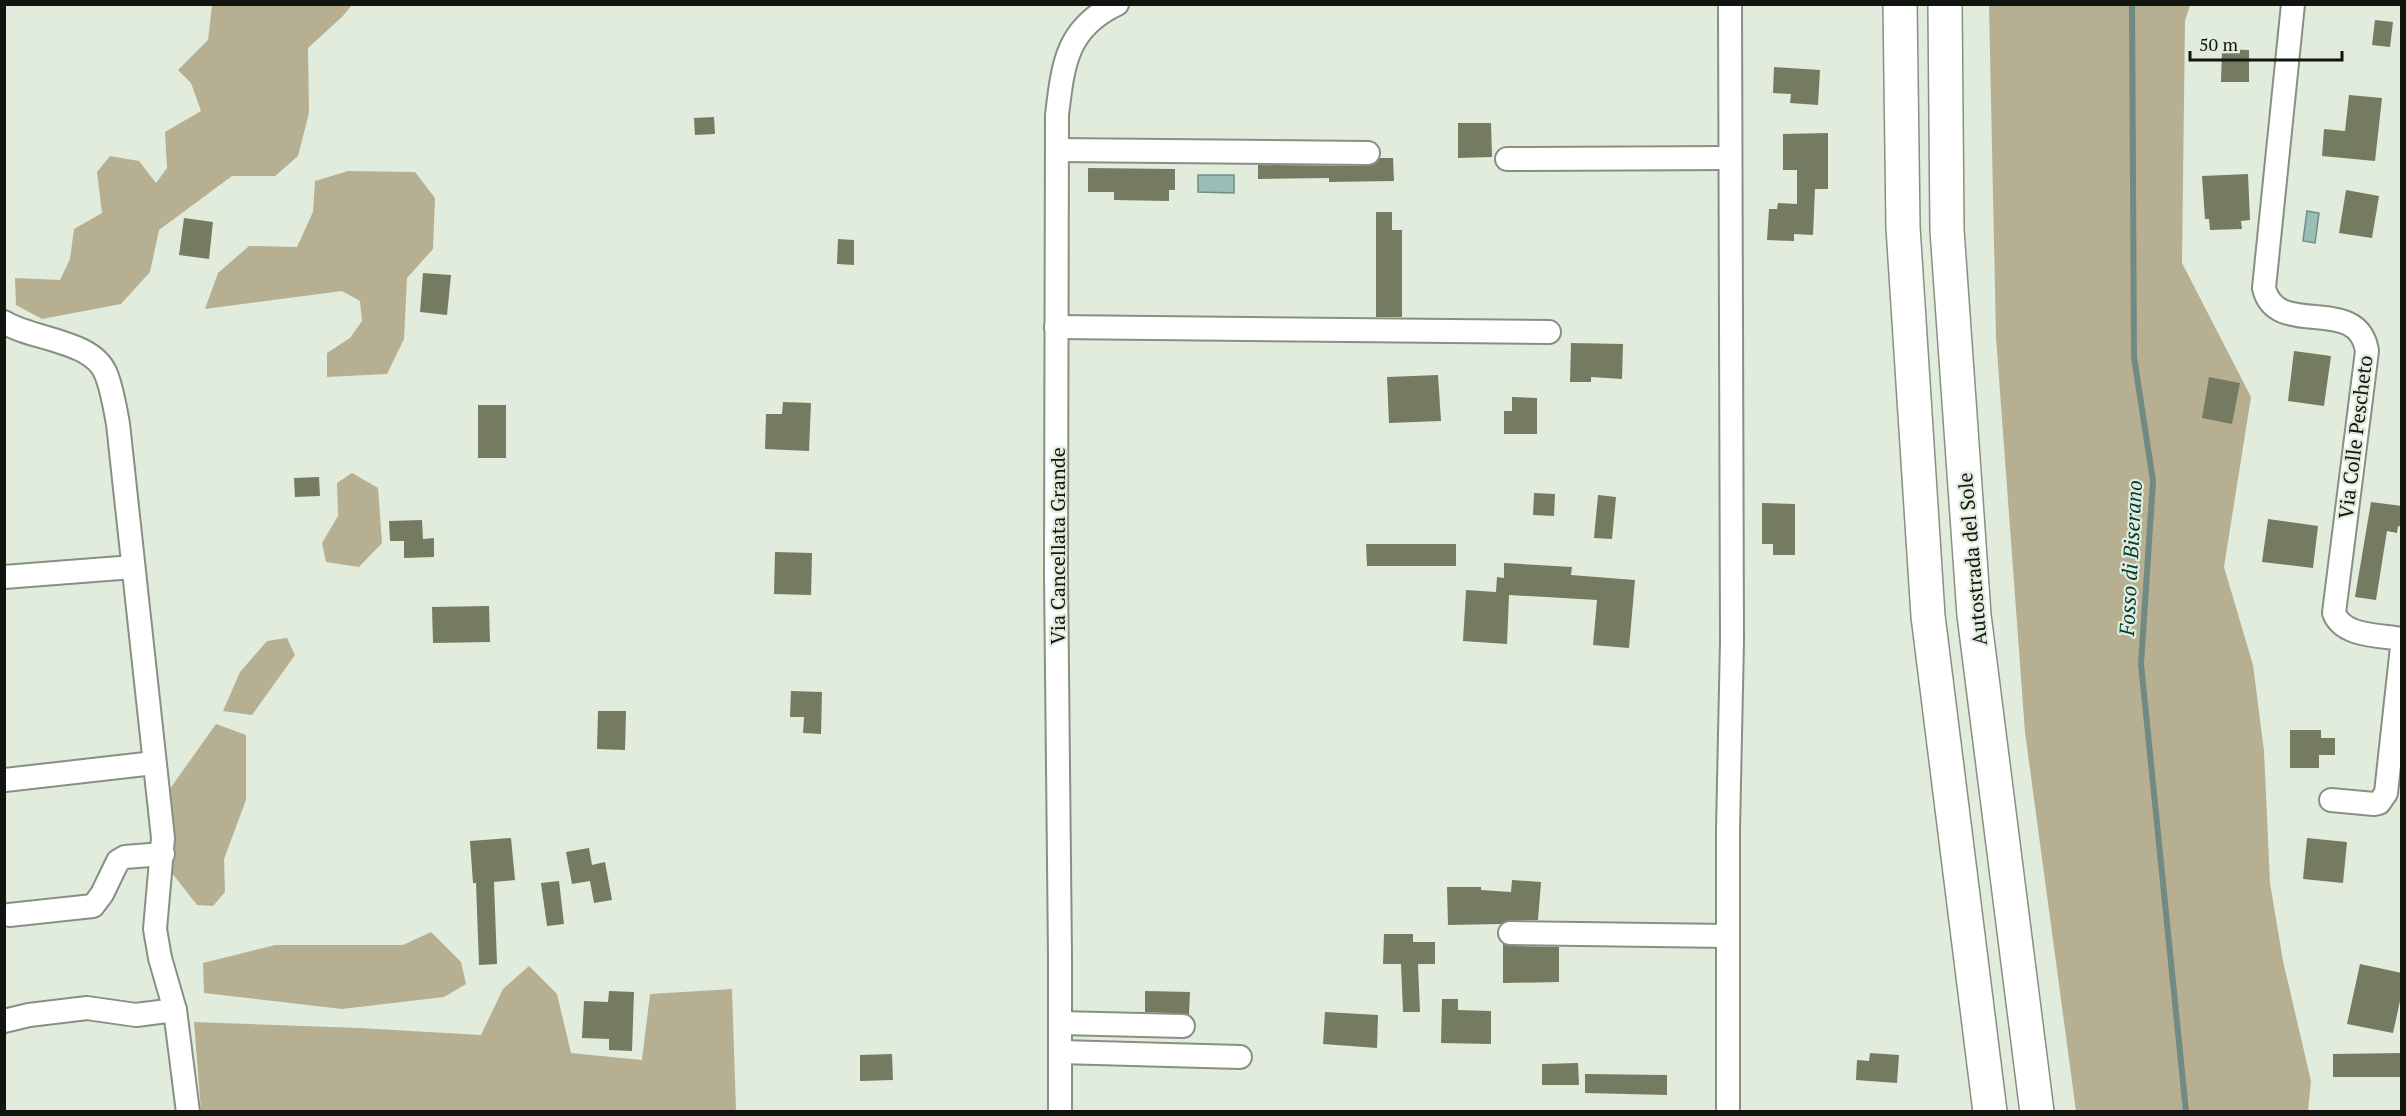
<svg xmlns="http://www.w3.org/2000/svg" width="2406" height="1116" viewBox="0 0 2406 1116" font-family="'PT Serif',serif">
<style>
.forest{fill:#b6af91}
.water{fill:#98beb6;stroke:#708b84;stroke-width:1.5}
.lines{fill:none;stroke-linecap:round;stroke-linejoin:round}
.stream{stroke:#708b84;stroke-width:6}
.building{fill:#757b60}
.minor-casing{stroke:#869083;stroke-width:26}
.highway-casing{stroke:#869083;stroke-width:36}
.minor{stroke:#fff;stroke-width:22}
.highway{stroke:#fff;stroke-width:33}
.labels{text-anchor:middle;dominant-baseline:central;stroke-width:4.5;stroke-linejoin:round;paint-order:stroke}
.street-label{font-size:20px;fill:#111510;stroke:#e1ecdd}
.water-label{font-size:21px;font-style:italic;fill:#003b33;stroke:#e1ecdd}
</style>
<rect width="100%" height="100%" fill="#e1ecdd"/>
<g class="forest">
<path d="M212,5H352L342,17L308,48L309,113L298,156L275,176H232L159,230L150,272L121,304L42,319L16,305L15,278L60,280L70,259L74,229L102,213L97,172L110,156L139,161L156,183L167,168L165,132L201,111L191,83L178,70L208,40Z"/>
<path d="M1989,5H2190L2185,21L2182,263L2251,397L2224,567L2253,665L2264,751L2270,883L2283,961L2311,1081L2308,1111H2076L2025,732L1996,337Z"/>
<path d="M348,171L415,172L435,198L433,249L407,278L404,339L387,374L327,377V353L350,338L362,321L360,301L342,291L205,309L218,273L249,246L297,247L313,212L315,181Z"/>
<path d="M352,473L378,488L382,543L359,567L326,562L322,543L338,516L337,483Z"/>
<path d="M287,638L295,655L252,715L223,711L240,672L267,641Z"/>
<path d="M216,724L246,735V800L224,859L225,892L213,906L197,905L172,873L167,793Z"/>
<path d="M431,932L461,962L466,984L444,997L342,1009L204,993L203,963L275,945H403Z"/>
<path d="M529,966L557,994L571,1053L642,1060L650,994L732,989L736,1111H201L194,1022L359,1028L481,1035L503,989Z"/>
</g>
<g class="water">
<path d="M1198,175H1234V193L1198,192Z"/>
<path d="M2307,211L2319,213L2315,243L2303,241Z"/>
</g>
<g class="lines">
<path class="stream" d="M2132,4L2134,357L2153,481L2141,664L2186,1112"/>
</g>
<g class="building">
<path d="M2375,20L2393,22L2390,47L2372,45Z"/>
<path d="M2222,49L2249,50V82H2221Z"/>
<path d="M1774,67L1820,70L1818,105L1790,103L1791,94L1773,93Z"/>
<path d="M2349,95L2382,98L2375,161L2322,156L2324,129L2345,131Z"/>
<path d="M714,117L715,134L695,135L694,118Z"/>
<path d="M1458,123H1491L1492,157L1458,158Z"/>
<path d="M1828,133V189H1815L1813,235L1794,234V241L1767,240L1769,209H1777L1778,203L1797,204V170H1783V134Z"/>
<path d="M1380,158H1393L1394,181L1329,182V178L1258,179V165L1368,166L1375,164Z"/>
<path d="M1088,168L1175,169V190H1169V201L1114,200V192H1088Z"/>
<path d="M2248,174L2250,220L2241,221L2242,229L2210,230L2209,219H2205L2202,176Z"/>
<path d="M2346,190L2379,196L2372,238L2339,233Z"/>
<path d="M1376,212H1392V230H1402V317H1376Z"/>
<path d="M184,218L213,222L209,259L179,255Z"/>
<path d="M838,239L854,240V265L837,264Z"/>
<path d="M423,273L451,275L447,315L420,312Z"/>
<path d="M1571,343L1623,344L1622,379L1591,377V382H1570Z"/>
<path d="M2294,351L2331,356L2324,406L2288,401Z"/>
<path d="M1438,375L1441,421L1389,423L1387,377Z"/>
<path d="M2209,377L2240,383L2232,424L2202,418Z"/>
<path d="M1512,397L1537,398V434H1504V411H1512Z"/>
<path d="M783,402L811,403L809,451L765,449L766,414H782Z"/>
<rect x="478" y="405" width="28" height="53"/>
<path d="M319,477L320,496L295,497L294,478Z"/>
<path d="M1534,493L1555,494L1554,516L1533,515Z"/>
<path d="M1598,495L1616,497L1612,539L1594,538Z"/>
<path d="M2371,502L2402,506V527L2398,526L2397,533L2387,531L2376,600L2355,597Z"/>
<path d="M1762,503L1795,504V555H1773V544H1762Z"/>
<path d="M2268,519L2318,526L2313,568L2262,562Z"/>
<path d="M422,520L423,539L434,538V557L404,558V541H390L389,521Z"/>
<path d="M1366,544H1456V566H1367Z"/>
<path d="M775,552L812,553L811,595L774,594Z"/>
<path d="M1504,563L1572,567L1571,575L1635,580L1629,648L1593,645L1597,600L1509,595L1507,644L1463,641L1466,590L1496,592L1497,577L1504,578Z"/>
<path d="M489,606L490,642L433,643L432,607Z"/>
<path d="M791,691L822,692L821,734L803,733L804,717H790Z"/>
<path d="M598,711H626L625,750L597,749Z"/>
<path d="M2290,730H2321V738H2335V755H2319V768H2290Z"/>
<path d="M511,838L515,880L494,882L497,964L479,965L476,883H473L470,841Z"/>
<path d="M2307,838L2347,842L2343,883L2303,879Z"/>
<path d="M589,848L592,865L605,862L612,900L594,903L590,881L572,884L566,852Z"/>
<path d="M1512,880L1541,882L1538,920H1510L1501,924L1448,925L1447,887H1481V890L1511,892Z"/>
<path d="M559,881L564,924L547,926L541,883Z"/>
<path d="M1384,934H1413V942H1435V964H1418L1420,1012H1403L1401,964H1383Z"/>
<path d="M1503,944L1510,946L1559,947V982L1503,983Z"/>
<path d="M2360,964L2402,973V992L2393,1033L2347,1024Z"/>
<path d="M609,991L634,992L632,1051L609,1050V1039L582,1038L584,1001L608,1002Z"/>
<path d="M1145,991L1190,992L1189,1014L1145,1012Z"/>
<path d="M1442,999H1458V1010L1491,1011V1044L1441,1043Z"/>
<path d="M1325,1012L1378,1015L1377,1048L1323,1044Z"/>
<path d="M1870,1053L1899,1055L1897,1083L1856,1080L1857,1060L1869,1061Z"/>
<path d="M2402,1053V1077H2333V1054Z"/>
<path d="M892,1054L893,1080L860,1081V1055Z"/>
<path d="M1578,1063L1579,1085H1542V1064Z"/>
<path d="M1585,1074L1667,1075V1095L1585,1093Z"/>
</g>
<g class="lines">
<defs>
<g id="minor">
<path d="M2293,4L2264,288C2276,340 2358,293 2367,351L2334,613C2343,637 2380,635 2402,639"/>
<path d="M1057,150L1368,153"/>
<path d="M1507,159L1730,158"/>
<path d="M4,322C32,340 93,340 106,374C112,389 115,407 118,424L163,838L155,929L160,958L175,1010L136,1015L87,1008L29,1015L4,1021"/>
<path d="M1056,327L1549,332"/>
<path d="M4,577L133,567"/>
<path d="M5,780L154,763"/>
<path d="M2331,800L2374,804L2379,803L2386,793L2402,647"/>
<path d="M9,915L93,906L102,894L118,861L125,857L163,854"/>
<path d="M1510,933L1728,936"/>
<path d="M175,1010L188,1112"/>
<path d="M1060,1023L1183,1026"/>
<path d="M1060,1052L1240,1057"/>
<path d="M1060,1112V958L1056,573L1057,115C1063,65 1066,28 1117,4"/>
<path d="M1728,1112V830L1732,641L1730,4"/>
</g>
<g id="highway">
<path d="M1900,4L1903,227L1928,616L1990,1112"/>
<path d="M1945,4L1947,230L1974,615L2037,1112"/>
</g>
</defs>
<use href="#minor" class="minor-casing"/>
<use href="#highway" class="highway-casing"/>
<use href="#minor" class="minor"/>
<use href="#highway" class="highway"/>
</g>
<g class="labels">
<g class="street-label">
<text transform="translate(2355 437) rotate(-83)">Via Colle Pescheto</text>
<text transform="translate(1057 546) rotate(-90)">Via Cancellata Grande</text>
<text transform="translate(1972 559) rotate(-95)">Autostrada del Sole</text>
</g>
<g class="water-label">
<text transform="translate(2130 558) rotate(-87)">Fosso di Biserano</text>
</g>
</g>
<rect width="2406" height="1116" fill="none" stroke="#111510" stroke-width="12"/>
<path d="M2190 51v9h152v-9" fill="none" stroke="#111510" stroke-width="3"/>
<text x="2199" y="51" font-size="18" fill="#111510" stroke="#e1ecdd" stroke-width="4.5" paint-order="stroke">50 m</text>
</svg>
